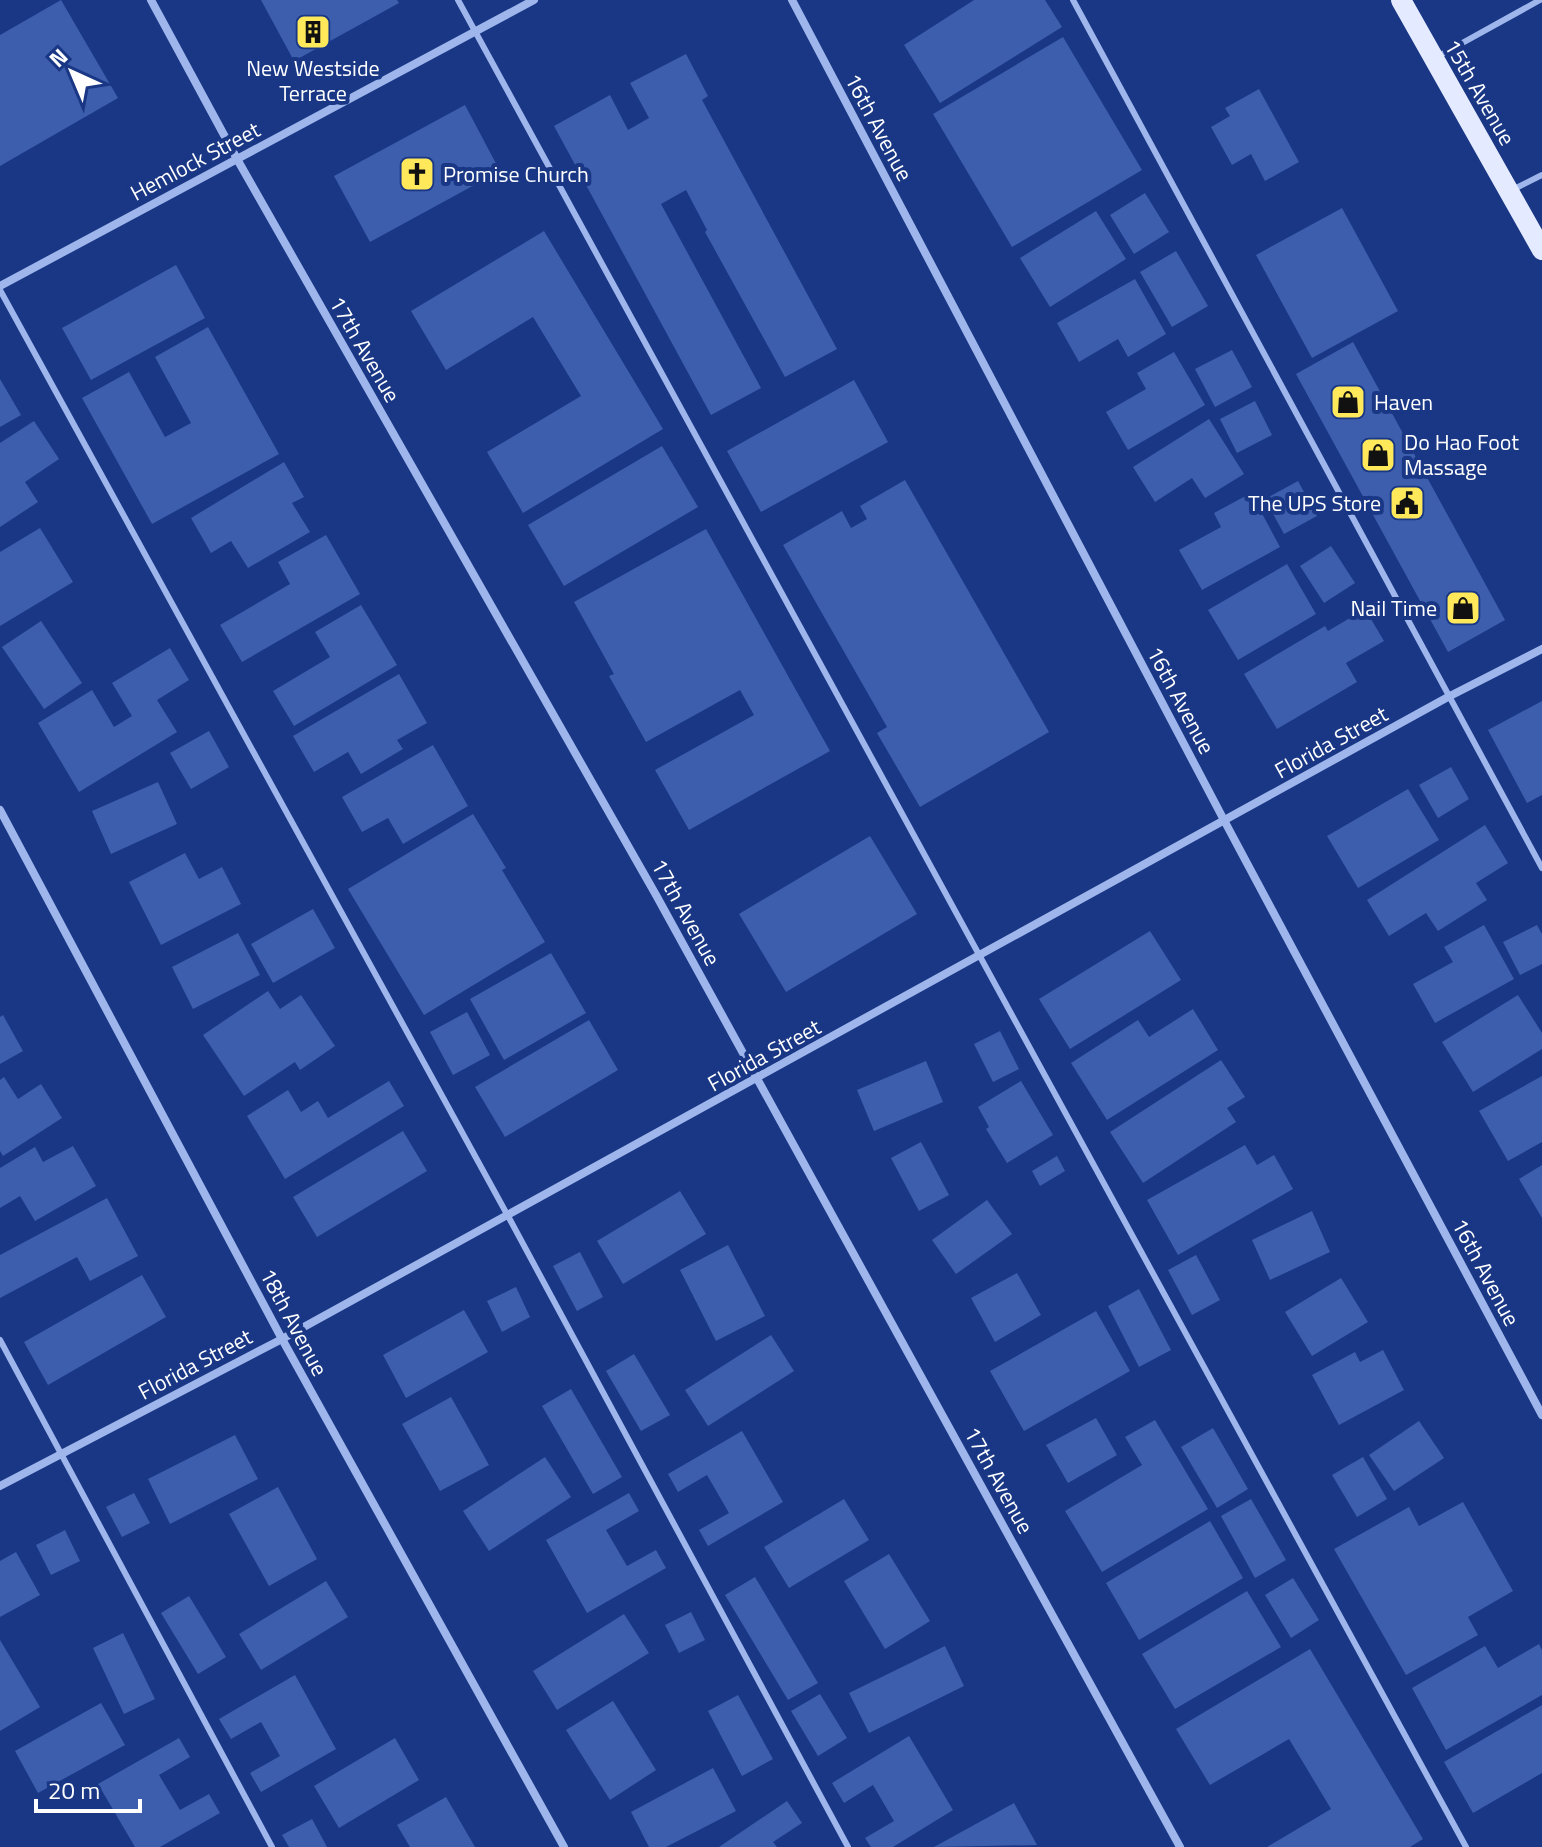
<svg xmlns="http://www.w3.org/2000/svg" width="1542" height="1847" viewBox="0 0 1542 1847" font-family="'Titillium Web',sans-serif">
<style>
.building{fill:#3d5ead}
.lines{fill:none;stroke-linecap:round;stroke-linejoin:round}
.lane{stroke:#9fb6ec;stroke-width:6}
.street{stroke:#9fb6ec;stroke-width:8}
.primary{stroke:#e4eaff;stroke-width:20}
.labels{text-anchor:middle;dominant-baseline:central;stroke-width:8;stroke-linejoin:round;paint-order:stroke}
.poi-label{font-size:22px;fill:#fff;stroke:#193785;text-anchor:start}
.street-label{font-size:22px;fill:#fff;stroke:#193785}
</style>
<rect width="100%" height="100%" fill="#193785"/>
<g class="building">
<path d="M61,0L118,98L0,166V35Z"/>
<path d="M261,0H397L399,3L294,61Z"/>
<path d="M974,0H1045L1062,27L940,103L904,45Z"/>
<path d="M1063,37L1142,170L1012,247L933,114Z"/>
<path d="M686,54L708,96L702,100L837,349L785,377L705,232L707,230L686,190L661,204L761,388L711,415L554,126L610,95L628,130L649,118L630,83Z"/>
<path d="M1259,89L1299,162L1265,181L1251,154L1232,165L1211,127L1230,116L1225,108Z"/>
<path d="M465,105L500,171L370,242L334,176Z"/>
<path d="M1145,193L1169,232L1134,254L1110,215Z"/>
<path d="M1342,208L1398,311L1312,358L1256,255Z"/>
<path d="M1096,211L1126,259L1050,307L1020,258Z"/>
<path d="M544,231L663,429L523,513L487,452L581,396L533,317L446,370L411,311Z"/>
<path d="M1176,251L1208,306L1172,327L1140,272Z"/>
<path d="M176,265L205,318L91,380L62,328Z"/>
<path d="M1135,279L1166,334L1128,357L1118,339L1079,362L1057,323Z"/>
<path d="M208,327L279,454L152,524L82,398L129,372L165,437L191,423L155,357Z"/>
<path d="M1353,342L1505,620L1448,652L1296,374Z"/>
<path d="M1232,350L1252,387L1215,407L1195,369Z"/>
<path d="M1174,352L1205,405L1128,450L1106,412L1146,389L1137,373Z"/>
<path d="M0,379L21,415L0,427Z"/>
<path d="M854,380L888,442L761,512L727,451Z"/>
<path d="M1255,401L1272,435L1237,453L1220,419Z"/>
<path d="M1209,419L1244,474L1205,498L1192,478L1155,502L1133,467Z"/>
<path d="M34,421L59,459L25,482L38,502L0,527V443Z"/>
<path d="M662,446L698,507L564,586L528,525Z"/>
<path d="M284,462L304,497L292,503L310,532L248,568L231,541L211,553L191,518Z"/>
<path d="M905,480L1049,732L920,807L877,733L887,727L783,545L842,511L851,528L867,519L860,506Z"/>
<path d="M1298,481L1317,516L1284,534L1265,499Z"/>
<path d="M1251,493L1280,547L1202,590L1179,550L1221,527L1214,513Z"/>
<path d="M40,528L73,582L0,626V552Z"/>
<path d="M706,529L830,751L689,830L655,770L754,715L740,690L646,742L609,676L614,674L574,602Z"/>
<path d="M326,535L360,594L242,662L220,625L290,584L278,562Z"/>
<path d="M1331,546L1355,583L1324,603L1300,566Z"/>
<path d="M1287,564L1316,614L1238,660L1208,610Z"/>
<path d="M361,605L397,665L294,726L273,691L330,657L315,632Z"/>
<path d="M1365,609L1384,641L1346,663L1357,682L1277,729L1244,674L1325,626L1328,631Z"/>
<path d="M41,621L82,683L44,709L2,647Z"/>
<path d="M170,648L189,680L157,700L177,732L79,792L38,723L92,690L114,727L132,716L112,683Z"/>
<path d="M399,674L427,723L397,740L403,749L361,774L348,752L314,772L293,736Z"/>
<path d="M1542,701V795L1527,803L1488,730Z"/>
<path d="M209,731L229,767L191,789L170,753Z"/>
<path d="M433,745L468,806L403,844L388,818L362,832L342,797Z"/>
<path d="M1451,767L1469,799L1438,818L1419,785Z"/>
<path d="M158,782L177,824L111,854L92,811Z"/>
<path d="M1408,789L1439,840L1358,888L1327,836Z"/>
<path d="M473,814L506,868L502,870L545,942L424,1015L348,889Z"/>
<path d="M1485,825L1508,863L1476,883L1487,900L1438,931L1426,913L1389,936L1367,900Z"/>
<path d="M870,836L917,914L786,992L739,914Z"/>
<path d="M185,853L199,879L222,867L241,904L161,945L129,882Z"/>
<path d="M313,909L335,948L273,983L251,944Z"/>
<path d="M1484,925L1514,979L1435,1023L1413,984L1453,962L1444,947Z"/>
<path d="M1537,925L1542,934V964L1520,975L1503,942Z"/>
<path d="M1150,931L1181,980L1070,1049L1039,999Z"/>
<path d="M238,933L260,975L193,1009L172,967Z"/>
<path d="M551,953L586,1013L504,1060L470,999Z"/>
<path d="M268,991L280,1009L301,995L335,1046L300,1070L295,1062L244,1096L203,1035Z"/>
<path d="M1518,995L1542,1033V1049L1473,1092L1442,1042Z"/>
<path d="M1193,1009L1218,1050L1107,1120L1071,1063L1138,1020L1149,1037Z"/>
<path d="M467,1012L490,1055L453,1075L430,1032Z"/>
<path d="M3,1015L23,1051L0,1064V1017Z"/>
<path d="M589,1020L618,1070L505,1137L475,1087Z"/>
<path d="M1000,1031L1019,1069L993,1082L974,1044Z"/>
<path d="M1221,1060L1245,1097L1227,1108L1236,1122L1143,1183L1110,1132Z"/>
<path d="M926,1061L943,1102L874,1131L857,1090Z"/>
<path d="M1542,1076V1142L1508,1161L1479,1111Z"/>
<path d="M4,1077L18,1099L41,1084L62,1118L3,1156L0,1151V1080Z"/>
<path d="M389,1081L404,1106L285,1179L247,1116L288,1090L301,1112L318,1101L328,1118Z"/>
<path d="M1021,1081L1053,1135L1007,1163L986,1129L989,1127L978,1107Z"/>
<path d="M403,1131L427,1171L317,1237L293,1197Z"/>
<path d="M921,1142L949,1195L919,1211L891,1158Z"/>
<path d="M1245,1145L1257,1165L1274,1155L1293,1189L1178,1255L1147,1200Z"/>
<path d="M73,1146L96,1186L35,1221L20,1196L0,1208V1168L35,1147L43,1162Z"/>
<path d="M1057,1156L1065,1171L1040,1186L1032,1171Z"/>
<path d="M1542,1165V1218L1519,1179Z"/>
<path d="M680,1191L706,1234L623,1284L597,1241Z"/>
<path d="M107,1198L138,1256L90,1281L77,1257L0,1298V1255Z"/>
<path d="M987,1200L1012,1234L956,1274L932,1240Z"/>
<path d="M1312,1211L1330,1252L1270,1280L1252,1240Z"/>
<path d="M728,1245L765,1316L716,1341L680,1270Z"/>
<path d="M580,1252L603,1297L577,1311L553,1266Z"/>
<path d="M1196,1255L1220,1300L1192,1315L1168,1270Z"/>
<path d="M1017,1273L1041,1315L995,1342L971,1298Z"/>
<path d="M142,1275L166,1317L48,1385L24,1342Z"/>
<path d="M1341,1278L1368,1322L1312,1356L1285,1312Z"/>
<path d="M516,1287L530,1317L502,1332L487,1301Z"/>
<path d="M1139,1289L1171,1350L1139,1367L1108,1306Z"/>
<path d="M464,1310L488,1352L406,1398L383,1355Z"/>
<path d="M1096,1311L1130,1371L1024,1431L990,1371Z"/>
<path d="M771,1335L794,1371L708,1426L685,1390Z"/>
<path d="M1383,1350L1404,1390L1339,1425L1312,1375L1355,1352L1360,1362Z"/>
<path d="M634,1354L670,1415L641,1431L606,1371Z"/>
<path d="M571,1389L622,1477L593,1494L542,1406Z"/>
<path d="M451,1397L489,1465L440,1491L402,1424Z"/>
<path d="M1096,1418L1117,1455L1068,1483L1046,1445Z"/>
<path d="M1155,1420L1208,1509L1102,1572L1065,1511L1142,1465L1125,1437Z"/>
<path d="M1419,1421L1444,1458L1394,1491L1369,1455Z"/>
<path d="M1213,1428L1248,1489L1217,1508L1181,1447Z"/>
<path d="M742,1431L783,1502L708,1546L699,1530L729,1513L707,1475L678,1492L668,1474Z"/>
<path d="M235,1435L258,1479L170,1524L148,1479Z"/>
<path d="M545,1457L571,1497L489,1551L463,1511Z"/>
<path d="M1363,1457L1387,1499L1357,1517L1332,1475Z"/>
<path d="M278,1487L317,1559L269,1586L229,1514Z"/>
<path d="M134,1493L150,1523L122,1537L106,1507Z"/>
<path d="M629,1493L639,1511L606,1530L627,1566L656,1550L666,1568L587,1613L546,1540Z"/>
<path d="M844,1499L869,1540L789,1588L764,1547Z"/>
<path d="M1251,1499L1286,1560L1255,1578L1221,1516Z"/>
<path d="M1463,1502L1513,1591L1468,1617L1478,1635L1406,1675L1334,1549L1409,1507L1419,1526Z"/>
<path d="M1210,1521L1243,1578L1139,1640L1106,1583Z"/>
<path d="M65,1530L80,1561L51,1575L36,1545Z"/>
<path d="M16,1552L40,1595L0,1617V1561Z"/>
<path d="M889,1554L930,1621L885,1649L844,1581Z"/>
<path d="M755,1577L818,1683L788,1700L725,1595Z"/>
<path d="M1293,1578L1319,1620L1291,1638L1265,1595Z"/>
<path d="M326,1581L348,1617L261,1670L239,1634Z"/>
<path d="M1247,1591L1281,1647L1175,1709L1142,1654Z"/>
<path d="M189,1596L226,1657L198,1674L161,1613Z"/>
<path d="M691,1612L705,1640L679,1653L665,1625Z"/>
<path d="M624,1614L649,1653L557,1710L533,1671Z"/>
<path d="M123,1633L155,1699L124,1714L93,1648Z"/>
<path d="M0,1640L40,1707L0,1731Z"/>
<path d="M1539,1644L1542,1650V1695L1446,1750L1412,1688L1485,1646L1498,1668Z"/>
<path d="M945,1646L964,1686L869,1733L849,1693Z"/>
<path d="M1310,1649L1423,1839L1410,1847H1267L1331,1809L1289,1739L1210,1785L1176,1729Z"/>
<path d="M295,1675L336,1749L261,1792L250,1773L280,1756L261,1722L231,1739L219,1719Z"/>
<path d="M820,1694L847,1738L818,1756L791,1711Z"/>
<path d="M738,1695L773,1759L742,1776L708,1711Z"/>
<path d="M613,1701L656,1770L610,1800L566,1730Z"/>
<path d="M101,1703L125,1745L38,1793L15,1751Z"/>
<path d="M1542,1705V1773L1473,1813L1444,1762Z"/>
<path d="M909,1736L953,1810L893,1847H871L865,1838L894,1821L873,1785L844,1803L832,1783Z"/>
<path d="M179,1738L190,1757L159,1775L180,1810L209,1794L220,1813L160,1847H135L98,1784Z"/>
<path d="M395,1738L419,1780L339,1828L314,1786Z"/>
<path d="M713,1768L736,1811L666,1847H649L631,1812Z"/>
<path d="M446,1797L475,1847H410L397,1825Z"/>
<path d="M787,1801L802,1823L773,1842L777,1847H719Z"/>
<path d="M1014,1803L1037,1845L934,1847Z"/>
<path d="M312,1819L327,1847H289L282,1835Z"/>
</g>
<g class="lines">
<g class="lane">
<path d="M458,0L1466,1847"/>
<path d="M1073,0L1542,868"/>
<path d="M1437,57L1540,0"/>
<path d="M1512,190L1542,175"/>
<path d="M0,290L508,1216L848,1847"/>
<path d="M0,1340L272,1847"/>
</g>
<g class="street">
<path d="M151,0L237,159L656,895L1180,1847"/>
<path d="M792,0L1225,822L1542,1415"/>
<path d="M0,286L534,0"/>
<path d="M0,810L282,1339L564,1847"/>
<path d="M0,1486L282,1339L1448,697L1542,649"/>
</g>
<path class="primary" d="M1401,0L1542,250"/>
</g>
<defs>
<symbol id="building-square" viewBox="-11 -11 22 22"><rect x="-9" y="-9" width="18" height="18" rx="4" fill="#ffe95a" stroke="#193785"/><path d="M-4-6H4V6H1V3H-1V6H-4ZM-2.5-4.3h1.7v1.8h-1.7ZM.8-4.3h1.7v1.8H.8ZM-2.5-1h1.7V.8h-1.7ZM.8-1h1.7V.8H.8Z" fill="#111"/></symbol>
<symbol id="church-square" viewBox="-11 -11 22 22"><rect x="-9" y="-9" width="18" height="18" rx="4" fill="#ffe95a" stroke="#193785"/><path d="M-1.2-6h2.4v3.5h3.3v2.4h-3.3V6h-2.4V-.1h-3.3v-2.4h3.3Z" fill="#111"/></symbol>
<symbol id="shop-square" viewBox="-11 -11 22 22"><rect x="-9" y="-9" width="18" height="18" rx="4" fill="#ffe95a" stroke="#193785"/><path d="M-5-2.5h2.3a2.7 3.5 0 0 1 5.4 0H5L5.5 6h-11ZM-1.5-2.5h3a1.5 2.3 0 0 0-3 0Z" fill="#111"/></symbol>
<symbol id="civic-square" viewBox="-11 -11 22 22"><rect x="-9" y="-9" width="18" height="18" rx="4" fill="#ffe95a" stroke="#193785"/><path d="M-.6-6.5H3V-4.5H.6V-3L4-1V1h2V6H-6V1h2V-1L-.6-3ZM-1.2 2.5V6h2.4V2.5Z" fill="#111"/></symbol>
</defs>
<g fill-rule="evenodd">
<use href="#building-square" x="293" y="12" width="40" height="40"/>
<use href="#church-square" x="397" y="154" width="40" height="40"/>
<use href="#shop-square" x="1328" y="382" width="40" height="40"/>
<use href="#shop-square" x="1358" y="435" width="40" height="40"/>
<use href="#civic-square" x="1387" y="483" width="40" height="40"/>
<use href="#shop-square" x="1443" y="588" width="40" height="40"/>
</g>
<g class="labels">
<g class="poi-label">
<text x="313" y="68" text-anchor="middle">New Westside<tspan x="313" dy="25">Terrace</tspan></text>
<text x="443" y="174">Promise Church</text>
<text x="1374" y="402">Haven</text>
<text x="1404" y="442">Do Hao Foot<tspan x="1404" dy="25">Massage</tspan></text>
<text x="1381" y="503" text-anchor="end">The UPS Store</text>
<text x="1437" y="608" text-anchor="end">Nail Time</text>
</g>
<g class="street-label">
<text transform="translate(1480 92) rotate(60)">15th Avenue</text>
<text transform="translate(879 127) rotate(62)">16th Avenue</text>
<text transform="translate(195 161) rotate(-28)">Hemlock Street</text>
<text transform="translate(365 349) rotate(60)">17th Avenue</text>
<text transform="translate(1181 700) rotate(62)">16th Avenue</text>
<text transform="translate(1331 742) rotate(-29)">Florida Street</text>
<text transform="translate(686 912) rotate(61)">17th Avenue</text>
<text transform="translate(764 1055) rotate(-29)">Florida Street</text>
<text transform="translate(1486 1272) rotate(62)">16th Avenue</text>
<text transform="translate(294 1322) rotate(62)">18th Avenue</text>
<text transform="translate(195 1364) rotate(-28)">Florida Street</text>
<text transform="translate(999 1480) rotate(61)">17th Avenue</text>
</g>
</g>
<g transform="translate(72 72) rotate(316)" stroke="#193785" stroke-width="6" paint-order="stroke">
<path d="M0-6L14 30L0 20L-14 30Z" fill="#ffffff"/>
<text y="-12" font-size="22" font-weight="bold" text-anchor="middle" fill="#ffffff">N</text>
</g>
<path d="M36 1799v12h104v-12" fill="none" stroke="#ffffff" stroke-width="4"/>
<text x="48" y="1799" font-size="24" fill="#ffffff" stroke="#193785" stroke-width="6" paint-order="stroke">20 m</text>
</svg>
